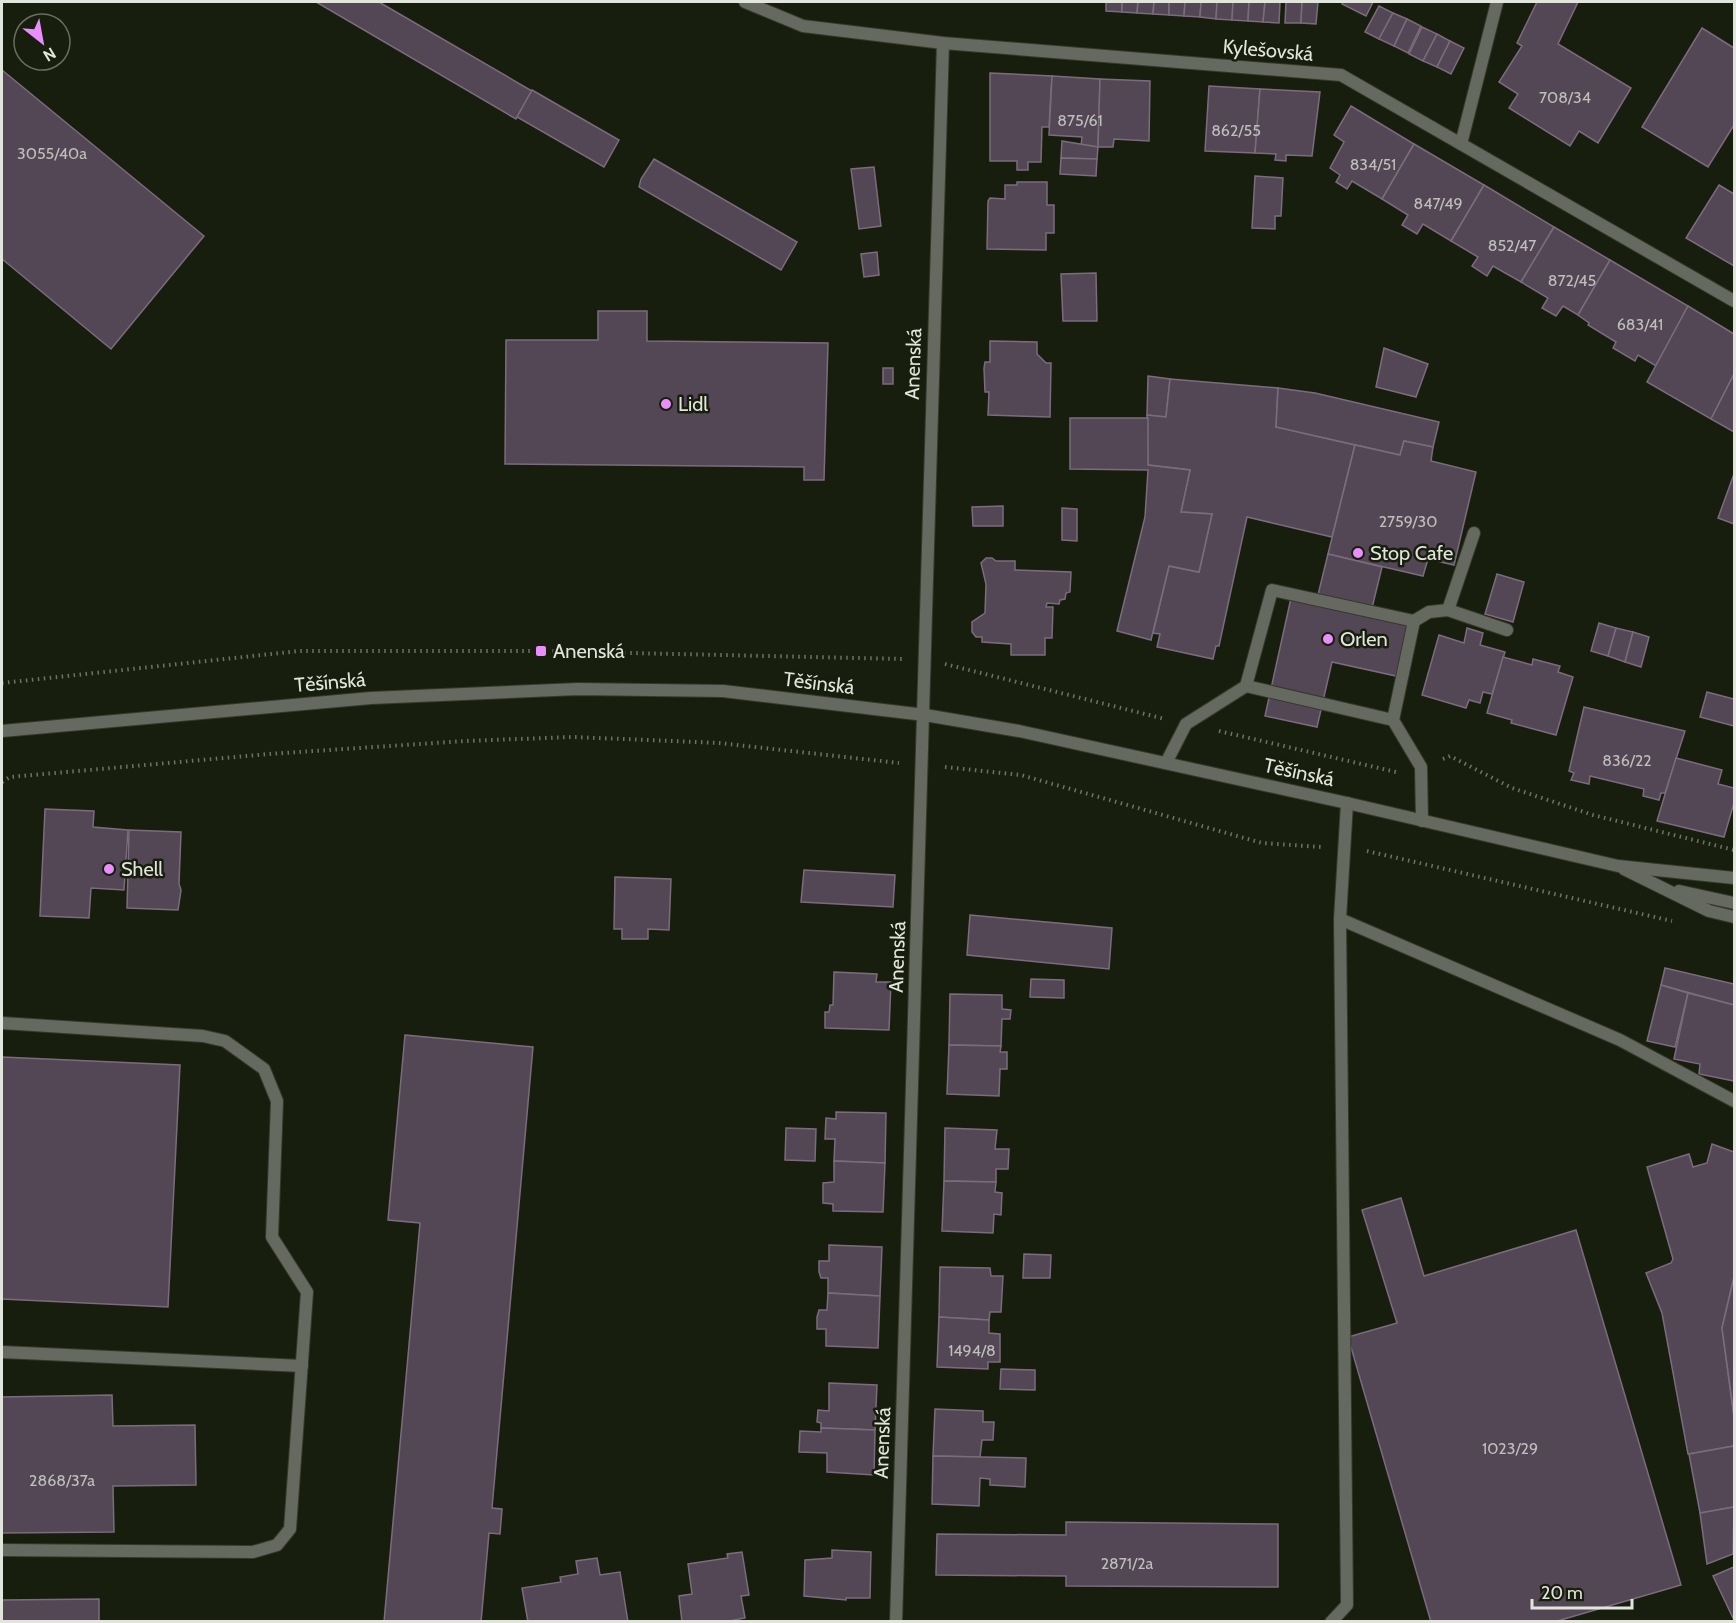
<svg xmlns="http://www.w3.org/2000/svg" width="1736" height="1623" viewBox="0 0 1736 1623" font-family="Cabin,sans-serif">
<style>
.building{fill:#534756;stroke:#7a6c7c;stroke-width:1.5}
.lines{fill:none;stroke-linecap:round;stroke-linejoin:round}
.service-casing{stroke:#343a2b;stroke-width:14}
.minor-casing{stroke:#343a2b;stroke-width:14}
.tertiary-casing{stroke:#343a2b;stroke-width:14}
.path{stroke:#6e7366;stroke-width:4;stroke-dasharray:1.5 4.5;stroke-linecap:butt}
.service{stroke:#656960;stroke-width:12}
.minor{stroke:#656960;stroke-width:12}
.tertiary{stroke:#656960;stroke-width:12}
.poi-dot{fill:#ea8dfd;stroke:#181e0e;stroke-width:2}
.labels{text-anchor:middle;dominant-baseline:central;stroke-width:5;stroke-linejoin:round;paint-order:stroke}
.number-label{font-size:16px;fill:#bebeba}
.street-label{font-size:20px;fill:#e1e5db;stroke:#181e0e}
.poi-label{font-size:20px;fill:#e1e5db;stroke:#181e0e;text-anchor:start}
</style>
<rect width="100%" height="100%" fill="#181e0e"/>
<g class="building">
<path d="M316,2H379L532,91L516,119Z"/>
<path d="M1106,2H1122V12L1106,11Z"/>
<path d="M1122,2H1138L1137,13L1122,12Z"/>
<path d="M1138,2H1154L1153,14L1137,13Z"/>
<path d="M1154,2H1169V15L1153,14Z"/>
<path d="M1169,2H1185L1184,16L1169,15Z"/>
<path d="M1185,2H1201L1200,17L1184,16Z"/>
<path d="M1201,2H1217L1216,19L1200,17Z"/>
<path d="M1217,2H1233L1232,20L1216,19Z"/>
<path d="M1233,2H1249L1248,21L1232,20Z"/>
<path d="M1249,2H1265L1263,22L1248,21Z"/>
<path d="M1265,2H1280L1279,23L1263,22Z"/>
<path d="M1286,2H1302L1301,23H1285Z"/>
<path d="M1302,2H1318L1316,24L1301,23Z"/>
<path d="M1343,2H1373L1366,16L1342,4Z"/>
<path d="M1537,2H1578L1558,44L1631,88L1598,143L1579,131L1570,146L1509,108L1518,94L1499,82L1522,46L1517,43Z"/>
<path d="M1379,6L1393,13L1379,39L1365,32Z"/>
<path d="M1393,13L1407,19L1394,46L1379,39Z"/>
<path d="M1407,19L1421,26L1408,53L1394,46Z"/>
<path d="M1422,27L1437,34L1423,61L1409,54Z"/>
<path d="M1702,28L1734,48V125L1708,167L1642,127Z"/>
<path d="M1437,34L1450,41L1437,67L1423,61Z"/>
<path d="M1450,41L1464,48L1451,74L1437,67Z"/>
<path d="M2,70L204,236L111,349L2,259Z"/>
<path d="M990,73L1052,76L1049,127H1042L1041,162H1028V170H1017V161H990Z"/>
<path d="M1052,76L1100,79L1098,147L1081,146L1082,137L1049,135Z"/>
<path d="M1100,79L1150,81L1149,141L1114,139L1113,147H1098Z"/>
<path d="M1209,86L1260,89L1255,153L1205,151Z"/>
<path d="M1260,89L1320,92L1312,156L1286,155V161L1275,160L1276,154L1255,153Z"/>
<path d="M532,90L619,140L604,167L517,117Z"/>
<path d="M1351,106L1414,144L1382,199L1352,181L1347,189L1336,182L1340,175L1330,168L1344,142L1334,135Z"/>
<path d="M1062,141L1098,147L1097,159L1061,158Z"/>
<path d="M1414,144L1484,185L1451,241L1423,224L1417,234L1402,225L1408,215L1382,199Z"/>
<path d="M1061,158L1097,159L1096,176L1060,174Z"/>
<path d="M654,159L797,242L781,270L639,187L641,179Z"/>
<path d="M874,167L881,226L859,229L851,169Z"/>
<path d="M1255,176L1283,178L1281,216H1275V229L1252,228Z"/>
<path d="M1017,182H1047V205H1054V233H1046V250L987,249L988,201L990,198L1005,199V185H1017Z"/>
<path d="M1484,185L1554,227L1521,282L1493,266L1487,276L1472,266L1478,257L1451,241Z"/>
<path d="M1719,185L1734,194V266L1686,238Z"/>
<path d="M1554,227L1610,260L1578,315L1563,306L1556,316L1542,308L1548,298L1521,282Z"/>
<path d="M877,252L879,275L864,277L861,254Z"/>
<path d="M1610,260L1688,306L1656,366L1638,355L1635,361L1613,348L1616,342L1588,325L1589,323L1578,315Z"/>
<path d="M1096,273L1097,321H1063L1061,274Z"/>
<path d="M1688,306L1734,334V374L1711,419L1647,382Z"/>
<path d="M598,311H647V341L828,343L824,480H804V467L505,464L506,340H598Z"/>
<path d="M990,341L1037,342V354L1046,363H1051L1050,417L988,415L989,392H985L984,368L985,362H990Z"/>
<path d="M1384,348L1428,364L1416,397L1376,387Z"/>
<rect x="883" y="368" width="10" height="16"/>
<path d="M1734,374V432L1711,419Z"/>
<path d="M1148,376L1170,379L1166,417L1147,415Z"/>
<path d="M1170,379L1278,388L1276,427L1355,445L1332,537L1247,517L1219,646H1216L1213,659L1157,647L1160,634L1153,633L1169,566L1199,572L1212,514L1181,512L1190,470L1148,465L1147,415L1166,417Z"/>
<path d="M1278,388L1315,393L1439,422L1433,447L1404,441L1400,455L1276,427Z"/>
<path d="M1070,418H1148V465L1190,470L1181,512L1212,514L1199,572L1169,566L1151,640L1117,631L1145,517L1148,470L1070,469Z"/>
<path d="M1404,441L1433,447L1431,461L1476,472L1454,565L1428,559L1423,576L1328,554L1355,445L1400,455Z"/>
<path d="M1734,474V524L1718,518Z"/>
<path d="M1003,506V526H973L972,507Z"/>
<path d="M1062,508L1077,509V541L1062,540Z"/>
<path d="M1328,554L1382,567L1370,616L1316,603Z"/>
<path d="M986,558H992L996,561H1015V570L1071,572L1070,592L1066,593L1065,599L1060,600L1059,604L1047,603L1046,607H1053L1052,638H1045V655H1011V644L982,642V637H976L972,632V622L985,613L986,584L981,563Z"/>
<path d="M1497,574L1524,582L1513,622L1485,614Z"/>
<path d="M1291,598L1408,624L1396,676L1332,662L1317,727L1265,716Z"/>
<path d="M1599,623L1616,628L1608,656L1591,651Z"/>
<path d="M1467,628L1483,633L1480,645L1505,652L1492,694L1483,692L1480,703L1469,700L1466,708L1422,695L1439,635L1464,643Z"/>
<path d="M1616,628L1633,632L1625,662L1608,656Z"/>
<path d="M1633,632L1649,637L1641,667L1625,662Z"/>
<path d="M1503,657L1532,665L1533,659L1560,666L1558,672L1573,677L1556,735L1511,723L1512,720L1487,713Z"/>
<path d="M1707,692L1734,699V726L1700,717Z"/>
<path d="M1584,707L1685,731L1665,793H1661L1659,800L1643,796L1644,789L1590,776L1589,784L1571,780L1574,773L1569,771Z"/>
<path d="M1676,758L1722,770L1718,784L1734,788V803L1724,837L1657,821Z"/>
<path d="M45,809L94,811L93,827L128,830L124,890L91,888L89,918L40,916Z"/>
<path d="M129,830L181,832L179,884L181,890L178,910L127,908Z"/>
<path d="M804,870L895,875L893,907L801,902Z"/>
<path d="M615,877L671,879L669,930L648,929V939H622V929H614Z"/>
<path d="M970,915L1112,928L1109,969L967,955Z"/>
<path d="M1665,968L1734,984V1005L1661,985Z"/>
<path d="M834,972L877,974L876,982H891L889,1030L825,1028V1012H829L830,1005H833Z"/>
<path d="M1031,979L1064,980V998L1030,997Z"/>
<path d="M1661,985L1688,993L1675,1047L1647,1041Z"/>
<path d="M1688,993L1734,1005V1081L1699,1074L1700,1064L1674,1059Z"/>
<path d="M950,994L1002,995V1009L1011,1010L1010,1019H1002L1001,1046L949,1045Z"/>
<path d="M405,1035L533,1047L492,1508L502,1509L500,1534L489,1533L481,1622H384L420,1223L388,1220Z"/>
<path d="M949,1045L1001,1046L1000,1052H1007V1069H1000L999,1096L947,1094Z"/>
<path d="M2,1057L180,1065L168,1307L2,1299Z"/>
<path d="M836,1112L886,1113L885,1163L834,1161L835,1139H825L826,1118L836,1119Z"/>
<path d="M786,1128L816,1129L815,1161L785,1160Z"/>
<path d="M945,1128L997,1130L995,1149H1009L1008,1169H996V1182L944,1181Z"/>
<path d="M1712,1144L1734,1152V1277L1722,1328L1734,1418V1446L1688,1454L1662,1313L1646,1273L1671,1263L1673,1259L1647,1167L1689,1154L1693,1167L1707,1163Z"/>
<path d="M834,1161L885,1163L883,1212L833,1211V1204L823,1203V1183L834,1182Z"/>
<path d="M944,1181L996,1182L995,1192L1002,1193L1001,1215L994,1214L993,1233L942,1231Z"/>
<path d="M1401,1198L1424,1276L1576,1230L1681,1585L1554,1622H1431L1348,1337L1397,1323L1362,1210Z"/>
<path d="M829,1245L882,1247L880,1296L828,1293V1278H821L819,1272V1261H829Z"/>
<path d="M1024,1254L1051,1255L1050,1278H1023Z"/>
<path d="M940,1267L990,1268L991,1276H1003L1001,1312H990L989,1320L939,1317Z"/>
<path d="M1734,1277V1415L1722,1328Z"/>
<path d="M828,1293L880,1296L878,1348L826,1346V1329H817V1317L819,1310H827Z"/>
<path d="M939,1317L989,1320V1333L1000,1334V1362H988V1369L937,1367Z"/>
<path d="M1001,1369L1035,1370V1390L1000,1389Z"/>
<path d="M829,1383L877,1385L875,1430L821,1428V1423L817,1422L818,1410L829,1411Z"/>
<path d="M112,1395L113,1426L195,1425L196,1485L113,1486L114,1532L2,1533V1397Z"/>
<path d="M935,1409L983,1411V1422H994L993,1440H982L980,1457L933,1456Z"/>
<path d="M821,1428L875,1430L874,1475L827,1472V1453L799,1452L800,1431L821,1432Z"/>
<path d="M1734,1446V1507L1700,1513L1689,1454Z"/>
<path d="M933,1456L1026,1458L1025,1487L990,1485V1479L980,1478L979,1506L932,1504Z"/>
<path d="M1734,1507L1733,1554L1707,1564L1700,1513Z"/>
<path d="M1066,1522L1278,1524V1587L1066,1586V1576L936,1575L937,1534L1066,1535Z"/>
<path d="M832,1550L871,1552L870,1598H846V1600L804,1596L805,1560L832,1558Z"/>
<path d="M742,1552L749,1595L741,1596L745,1618L724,1622H682L679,1596L692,1594L688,1564L728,1558L727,1554Z"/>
<path d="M597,1558L600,1575L620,1572L628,1622H528L522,1588L561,1582L560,1577L578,1574L576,1561Z"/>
<path d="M1734,1567V1617L1733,1618L1713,1576Z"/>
<path d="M99,1599V1622H2V1600Z"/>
</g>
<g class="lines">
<defs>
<g id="service">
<path d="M1461,144L1497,2"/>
<path d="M1448,610L1507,630"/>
<path d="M1414,621L1429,612L1448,610L1474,533"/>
<path d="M1246,686L1393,720"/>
<path d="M1166,763L1186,724L1246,686L1272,590L1414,621L1393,720L1421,767L1422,821"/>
<path d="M1340,919L1620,1040L1734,1101"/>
<path d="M2,1023L203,1036L225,1041L264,1069L277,1101L272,1237L307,1292L290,1529L277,1545L253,1552L2,1550"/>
<path d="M2,1352L302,1366"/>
<path d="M1331,1622L1347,1605L1340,919L1347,803"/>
</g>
<g id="minor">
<path d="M745,2L803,26L943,43L1341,75L1734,301"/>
<path d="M896,1622L943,43"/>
</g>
<g id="tertiary">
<path d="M2,731L371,698L578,689L723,691L925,715L1019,731L1347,803L1618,866L1734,878"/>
<path d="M1624,869L1709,911L1734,917"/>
<path d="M1679,891L1734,903"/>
</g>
</defs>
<use href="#service" class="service-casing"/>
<use href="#minor" class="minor-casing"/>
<use href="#tertiary" class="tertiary-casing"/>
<g class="path">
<path d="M945,664L1165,719"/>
<path d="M2,683L299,651H541L902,659"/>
<path d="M1219,731L1396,772"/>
<path d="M1443,759L1450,756L1512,788L1593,815L1734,850"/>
<path d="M945,767L1021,775L1262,843L1321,847"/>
<path d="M2,782L10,777L269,754L465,741L573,737L719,743L899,763"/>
<path d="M1367,851L1672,921"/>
</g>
<use href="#service" class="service"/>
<use href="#minor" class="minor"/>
<use href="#tertiary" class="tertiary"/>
</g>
<g class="poi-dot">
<circle cx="666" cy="404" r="6"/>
<circle cx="1358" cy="553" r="6"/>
<circle cx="1328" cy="639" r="6"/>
<rect x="535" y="645" width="12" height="12" rx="3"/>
<circle cx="109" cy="869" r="6"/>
</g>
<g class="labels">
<g class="number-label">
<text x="1565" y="97">708/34</text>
<text x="1080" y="120">875/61</text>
<text x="1236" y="130">862/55</text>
<text x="52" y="153">3055/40a</text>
<text x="1373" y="164">834/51</text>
<text x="1438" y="203">847/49</text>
<text x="1512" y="245">852/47</text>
<text x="1572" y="280">872/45</text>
<text x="1640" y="324">683/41</text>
<text x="1408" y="521">2759/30</text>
<text x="1627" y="760">836/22</text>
<text x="972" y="1350">1494/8</text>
<text x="1510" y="1448">1023/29</text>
<text x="62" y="1480">2868/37a</text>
<text x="1127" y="1563">2871/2a</text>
</g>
<g class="street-label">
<text transform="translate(1268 50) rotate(5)">Kylešovská</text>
<text transform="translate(913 364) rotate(-88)">Anenská</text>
<text transform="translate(330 682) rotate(-5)">Těšínská</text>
<text transform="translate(819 683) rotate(7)">Těšínská</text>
<text transform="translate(1299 772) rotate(12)">Těšínská</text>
<text transform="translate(897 957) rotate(-88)">Anenská</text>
<text transform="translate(882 1443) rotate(-88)">Anenská</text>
</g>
<g class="poi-label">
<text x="678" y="404">Lidl</text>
<text x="1370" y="553">Stop Cafe</text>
<text x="1340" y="639">Orlen</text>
<text x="553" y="651">Anenská</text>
<text x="121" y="869">Shell</text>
</g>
</g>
<rect width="1736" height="1623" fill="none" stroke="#e1e5db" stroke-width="6"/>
<g transform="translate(42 42) rotate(149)"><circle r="28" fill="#181e0e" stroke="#686e60" stroke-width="1.5"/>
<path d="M0-4.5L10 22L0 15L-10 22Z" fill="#ea8dfd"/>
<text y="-9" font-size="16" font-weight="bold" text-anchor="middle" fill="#e1e5db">N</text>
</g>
<path d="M1532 1599v9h100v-9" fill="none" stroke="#e1e5db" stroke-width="3"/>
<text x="1541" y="1599" font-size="18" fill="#e1e5db" stroke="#181e0e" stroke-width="4.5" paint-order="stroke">20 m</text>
</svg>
